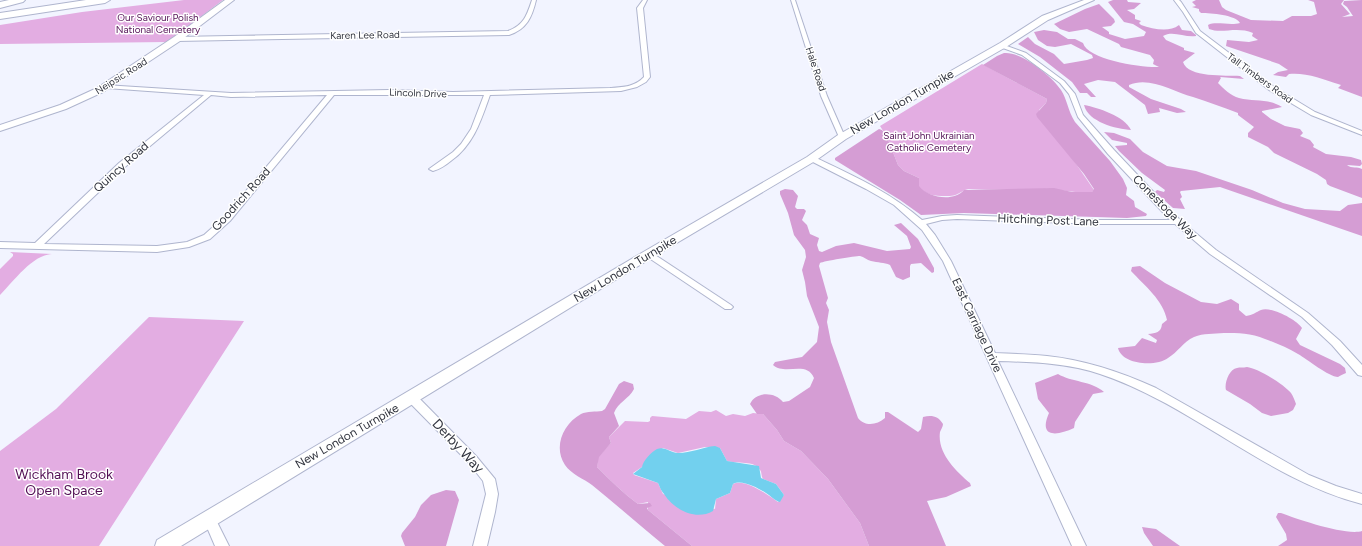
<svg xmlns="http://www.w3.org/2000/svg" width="1362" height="546" viewBox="0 0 1362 546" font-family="Figtree,sans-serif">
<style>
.green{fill:#e3ade2;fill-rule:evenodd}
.forest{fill:#d59dd4}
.water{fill:#72d0ee}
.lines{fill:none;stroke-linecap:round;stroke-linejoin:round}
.street-casing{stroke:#afb5ce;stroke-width:2}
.secondary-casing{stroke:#afb5ce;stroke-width:2}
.highway-casing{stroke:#afb5ce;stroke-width:2}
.street{fill:#fff;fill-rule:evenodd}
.secondary{fill:#fff;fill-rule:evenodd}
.highway{fill:#fff;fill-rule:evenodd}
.labels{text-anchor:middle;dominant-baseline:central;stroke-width:3;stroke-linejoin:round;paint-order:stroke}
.far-park-label{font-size:10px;fill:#531055;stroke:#fff}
.far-street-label{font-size:10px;fill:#32353f;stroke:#fff}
.street-label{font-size:12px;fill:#32353f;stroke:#fff}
.near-street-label{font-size:14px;fill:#32353f;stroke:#fff}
.near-park-label{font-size:14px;fill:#531055;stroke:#fff}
</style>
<rect width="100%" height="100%" fill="#f2f4ff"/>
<g class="green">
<path d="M184,0H223L167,42L0,44V25L82,12Z"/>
<path d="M982,64L1047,99L1046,103L1039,110L1094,190L1092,192C1078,194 1064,190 1049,189C1045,188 1041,190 1037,190C1015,189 993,190 970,189C961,189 960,197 945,196C935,196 925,195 918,186L919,178L904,171L898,165L887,137L880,126Z"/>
<path d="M10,252L52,254C32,255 14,281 0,295V269L13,256V254Z"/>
<path d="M149,317L244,321L99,546H0V451L56,409Z"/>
<path d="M716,410L726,416L733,414L745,416L753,413L763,414L777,430L784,441L801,451L828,479L860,523L869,546H692L648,510V502L638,504C623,493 610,480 597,467L598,457L611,443L609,437L625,421L648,422L650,421V418L652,416L686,419L699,411L711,412ZM705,447L720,448L727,461C736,464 755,460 760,470C762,472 761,476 763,479L776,484L784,495L778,502C768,495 745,478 733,484L730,493L716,499L715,509L663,494L658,483L634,475L633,473L642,467L663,448L678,453Z"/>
</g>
<g class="forest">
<path d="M1113,0H1127L1128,2L1141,3L1134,9L1127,10L1135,15V19L1141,21L1139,23L1141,25C1153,29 1169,33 1179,25L1182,30L1191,31L1196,35V36C1185,38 1173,30 1163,36L1166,40L1184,48V50L1195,53L1183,62C1188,78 1226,75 1240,76L1244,79L1220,77L1221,78L1218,83C1223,88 1231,96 1239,98C1254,102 1268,98 1282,107L1262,111V112L1271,119L1285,126L1300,129L1303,133L1300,136L1310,140L1314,145L1313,147L1326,154L1351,157L1361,160L1362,164L1360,166L1347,165C1352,169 1357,166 1362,169V198L1330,186L1327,184L1326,180L1317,174L1274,153L1268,147L1248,137V133L1254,127L1238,115V113C1223,107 1208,102 1193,97C1173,92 1150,76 1129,85V87L1151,99L1181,109L1186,112L1177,113L1159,108L1160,112L1148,114L1145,105L1115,82L1098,80L1084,84L1096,97H1091L1087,93H1080L1072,82L1040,57L1018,44L1028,37L1035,44L1054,54L1064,64L1087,60L1093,58L1092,55L1071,44L1055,47L1047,46L1038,40L1034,32L1044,30L1057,32L1068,39H1075L1083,43C1088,60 1143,68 1159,67L1153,64L1154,60L1150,55L1121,47L1119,44L1087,29L1069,32L1060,29L1054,24L1085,9L1099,4L1114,19L1115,22L1111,26L1102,27L1109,32V34L1125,39L1144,36L1146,32L1133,24L1124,22L1108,2Z"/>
<path d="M1196,0H1219L1222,7L1226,10L1251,20L1283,21L1292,16H1311L1317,14L1314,2L1308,0H1344L1341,4L1350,14L1342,17L1353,16L1347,7L1343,4L1344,1L1362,0V97L1338,88L1341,85L1338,84C1324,79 1304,72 1289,74L1286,77L1273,75L1278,72L1288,70L1279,64L1226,46L1227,40L1249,42L1258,40L1252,36L1253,33C1237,26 1222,34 1209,29L1208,25C1216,21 1230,26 1240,23C1236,15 1211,13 1201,13L1199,11V9L1192,7L1196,6L1192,2Z"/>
<path d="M1004,53C1021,51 1052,76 1061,90C1067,99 1068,111 1075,122L1110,161L1123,179L1127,188L1126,195L1134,201L1135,207L1147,214L1146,216L1127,218L964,213L921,215L900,200L835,160V158L879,129L882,130L887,137L898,165L904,171L919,178V186C928,198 954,202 964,190L1054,188L1072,192H1092L1094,189L1084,174L1037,117L1036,114L1046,103L1047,99L983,65L997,56Z"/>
<path d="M1084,105C1099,108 1124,116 1131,130C1116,129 1088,122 1084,105Z"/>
<path d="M1104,132L1114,133L1130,139L1143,152L1167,166L1196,171L1252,190L1283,203L1305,209L1340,211L1348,205L1362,203V236L1220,187L1181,191L1180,192L1182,197L1180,199L1185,209L1173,208L1155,192L1157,190L1164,192L1165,190L1142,173L1119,151L1115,146L1127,145V143L1112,140Z"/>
<path d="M785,189L793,190L798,196L795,207L797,209H804L806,211L802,220L807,225L810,234L819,238L817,245L819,251L822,252L836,246L854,243L887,251L910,249L911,247L907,236L894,225L901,223L918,239L934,268V272L932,273L921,263L911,264L910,266V277L903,280L896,277L890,265C884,262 878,263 871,261C867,260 864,257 860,256C855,256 824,261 820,263L819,266L828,298L826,303L829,310L827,322L831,342L858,418C865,427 877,425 885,418V412H888L918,432L921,429L923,417C932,415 938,416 943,424C943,427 941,429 940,432C937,453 956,471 970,483L971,486L946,497L927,501L946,546H869L860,523L828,479L801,451L784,441L777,430L763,414H757L750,404C756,391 775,392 783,402L789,401L810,387L814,378C806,360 786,376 773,365L775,362L802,357L817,342L819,327L807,296L805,282L802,270L806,257L805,250L794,235L788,213L780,194V191Z"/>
<path d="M1140,266L1165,283L1201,302L1217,304L1231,299L1239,304V310L1246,316C1253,315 1256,312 1261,310C1271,306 1297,320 1302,328L1296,339L1300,345L1340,364L1345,368L1346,373C1343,374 1340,376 1338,377C1329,377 1307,359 1298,354C1288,348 1276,343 1265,339C1251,333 1238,333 1224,333C1213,334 1204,333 1194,337C1183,342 1178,352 1168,358C1156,367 1122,365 1118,348L1135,346L1142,338L1156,343L1157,340L1148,334C1156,333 1161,333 1162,324L1167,320C1163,300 1145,286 1131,271L1132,267Z"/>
<path d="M1247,367C1257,368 1284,384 1291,393C1293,396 1295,401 1296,404L1293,410L1288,413L1271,416L1262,413L1250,404L1226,390C1224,384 1229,369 1237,368C1240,367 1243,368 1247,367Z"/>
<path d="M1058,374C1071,382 1092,381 1104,392L1093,394L1075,422L1074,428C1057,436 1038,438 1049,413L1038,399L1035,383Z"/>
<path d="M624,381L633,384L634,389C629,399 618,402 614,413L619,426L609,437L611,443L599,457L597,467C610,480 623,493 638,504L650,503L652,506L647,508L648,510L692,546H665C640,526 617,505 592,485C584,479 571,474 565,465C553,447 563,424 581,414C587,411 596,412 602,411L605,409L619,384Z"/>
<path d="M446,490L455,491L459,500L446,546H405L401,536L402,533L415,517L421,505L431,495Z"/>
<path d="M1278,513H1281C1297,519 1346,536 1362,531V546H1278L1287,540L1286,534L1276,517Z"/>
<path d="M1142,527L1156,529L1180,546H1153L1144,533Z"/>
</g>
<path class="water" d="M715,446L720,448L727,461L759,466L761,478L776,484L784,495L780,502C775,501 771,496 766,493C758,488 742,479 733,484L730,493L716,499L713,511C696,521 674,510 664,494C661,491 660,487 658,483L633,474L642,467C643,461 651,452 657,449C665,446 671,453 678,453C691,453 703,447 715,446Z"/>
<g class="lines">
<defs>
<g id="street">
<path d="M532,0H536C532,17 527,29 509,35L177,41L174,39L177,37L508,31C524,25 527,15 532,0Z"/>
<path d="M643,0H647L643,8L650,77L646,82L637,87L621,91L490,95C481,120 474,144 452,160C446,165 440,169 433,171L429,169L453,152L461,144L471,129L484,95H334L230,221L210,239L189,247L157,252L0,248V242L35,243L119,163L204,95L106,88L103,86L104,85L231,93L389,90L453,92L610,88C623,87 635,87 644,77L637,8ZM211,95L231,97L327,95L224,217L204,235L187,242L157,246L44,244L125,167Z"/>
<path d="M791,0H795L827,96L845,137L844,138H840L839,137L821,96Z"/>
<path d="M1174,0H1179L1181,2L1200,31L1274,87L1315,112L1362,131V135L1311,115L1269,90L1196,33L1183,12Z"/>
<path d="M1000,45H1004L1026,53L1064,81L1075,94L1083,115L1114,150L1180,220L1216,250L1308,313L1340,341L1362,365V376L1358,375L1332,345L1302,317L1210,254L1175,224H1098L957,219L942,220L926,224L935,235L951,261L995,353C1012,354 1030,354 1047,356C1085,360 1121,372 1156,388L1309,475L1336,486L1362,494V504C1266,479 1193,405 1100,374C1067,363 1033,362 998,361L1086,546H1072L943,261L922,230L894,205L866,189L807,159L808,157H814C852,175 890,192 922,220L942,216L957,215L1098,220H1170L1108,154L1078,117L1069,94L1060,83L1022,55L1000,47Z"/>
<path d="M649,251L731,305L733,307L731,309H725L646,256L645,254Z"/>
<path d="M412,394L416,395L476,456L495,479L498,494L495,512L487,546H473L486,494L483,481L468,462L408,401L407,398L408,395Z"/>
<path d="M209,512L213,514L229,546H215L203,518L205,514Z"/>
</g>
<g id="secondary">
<path d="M225,0H234L180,41L103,92L66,109L0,131V125L60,105L97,88L174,37Z"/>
<path d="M1084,0H1094L1048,20L1006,47L846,139L815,161L653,257L181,546H155L157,540L645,251L807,157L838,135L1000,43L1042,16Z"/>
</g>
<g id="highway">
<path d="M9,0H25L23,2L0,8V2Z"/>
<path d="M86,0H110L105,3L0,19V13Z"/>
</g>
</defs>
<use href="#street" class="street-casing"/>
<use href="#secondary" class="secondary-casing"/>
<use href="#highway" class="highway-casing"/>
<use href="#street" class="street"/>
<use href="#secondary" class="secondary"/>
<use href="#highway" class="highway"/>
</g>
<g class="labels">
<g class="far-park-label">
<text x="158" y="17">Our Saviour Polish<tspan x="158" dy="12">National Cemetery</tspan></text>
<text x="929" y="135">Saint John Ukrainian<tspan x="929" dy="12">Catholic Cemetery</tspan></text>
</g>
<g class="far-street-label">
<text transform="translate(365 35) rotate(-1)">Karen Lee Road</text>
<text transform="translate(816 69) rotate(72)">Hale Road</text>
<text transform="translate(121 76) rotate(-32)">Neipsic Road</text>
<text transform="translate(1260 78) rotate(36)">Tall Timbers Road</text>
<text transform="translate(418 93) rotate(2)">Lincoln Drive</text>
</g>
<g class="street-label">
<text transform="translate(902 102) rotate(-30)">New London Turnpike</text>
<text transform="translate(121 167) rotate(-42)">Quincy Road</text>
<text transform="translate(241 199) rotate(-48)">Goodrich Road</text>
<text transform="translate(1165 207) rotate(45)">Conestoga Way</text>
<text transform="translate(1048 220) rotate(2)">Hitching Post Lane</text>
<text transform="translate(625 269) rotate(-31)">New London Turnpike</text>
<text transform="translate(977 325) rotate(65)">East Carriage Drive</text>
<text transform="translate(347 436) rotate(-30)">New London Turnpike</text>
</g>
<g class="near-street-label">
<text transform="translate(458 446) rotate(47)">Derby Way</text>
</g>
<g class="near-park-label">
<text x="64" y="474">Wickham Brook<tspan x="64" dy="16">Open Space</tspan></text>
</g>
</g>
</svg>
